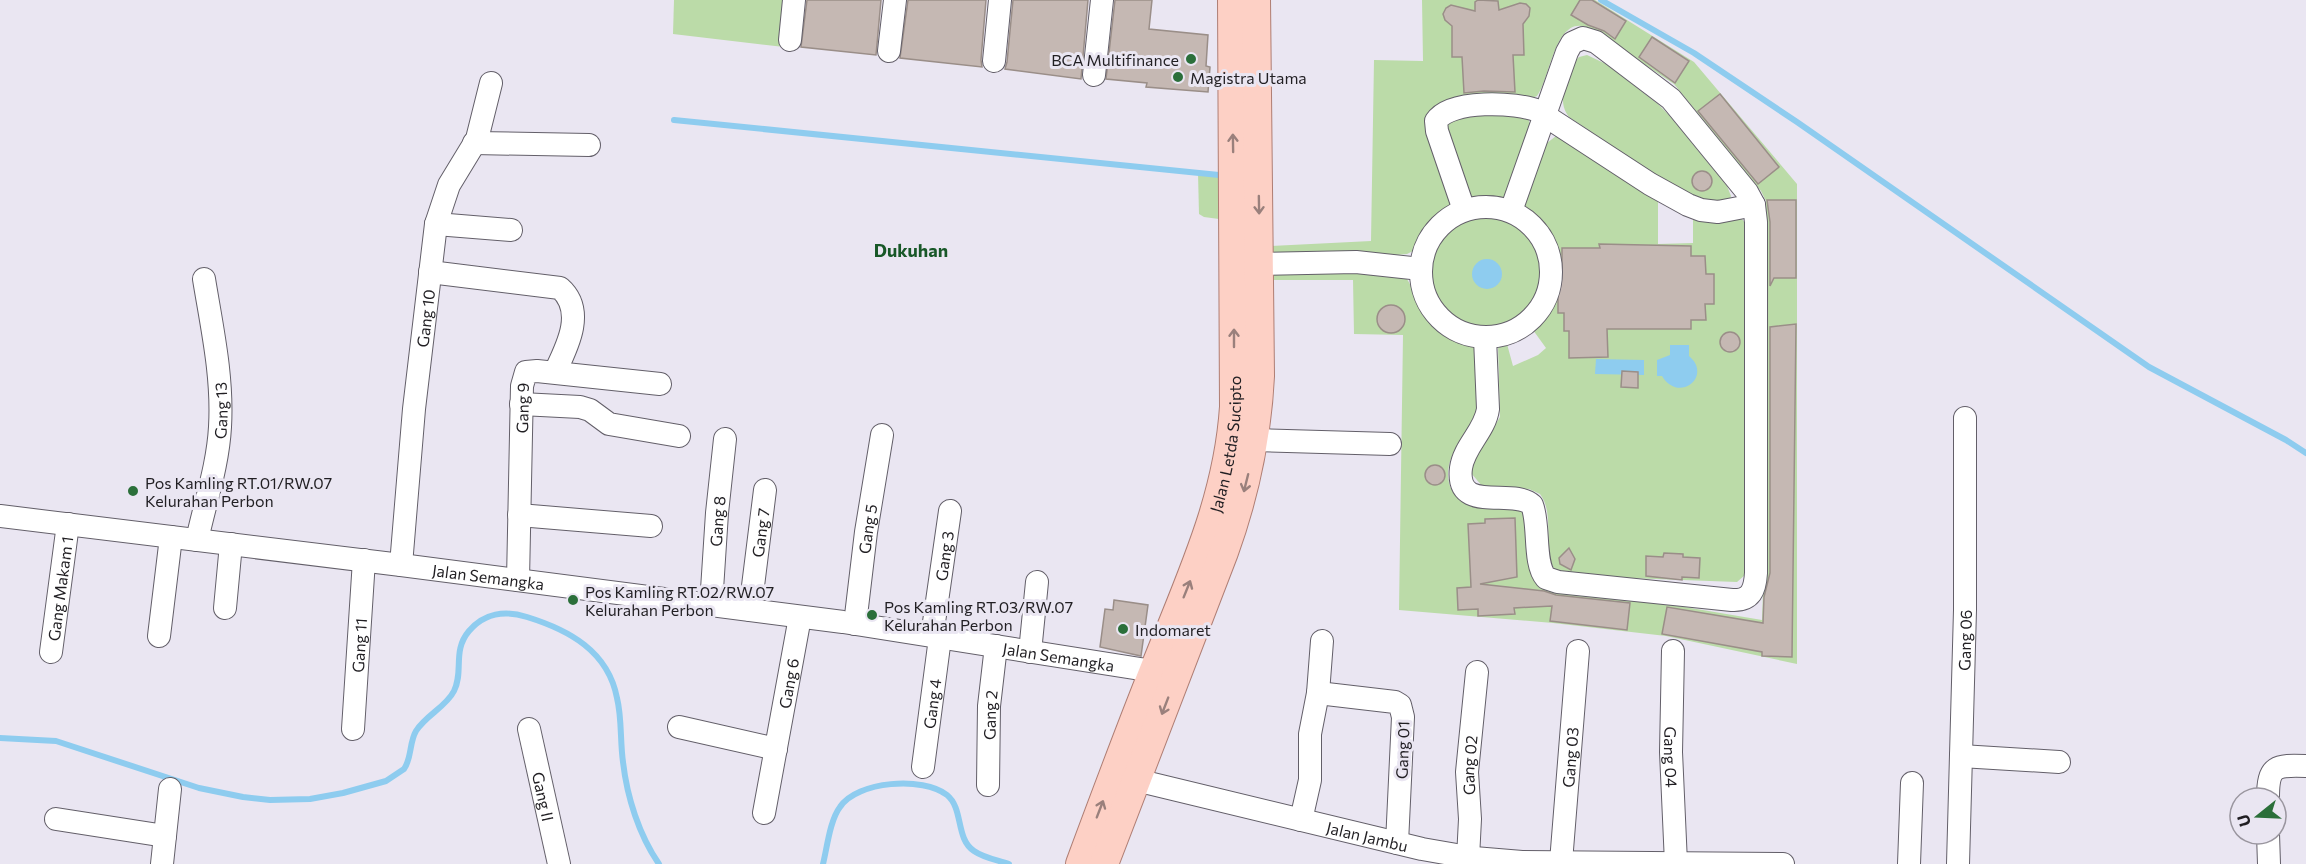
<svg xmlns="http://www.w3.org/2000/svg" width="2306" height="864" viewBox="0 0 2306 864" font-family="Commissioner,sans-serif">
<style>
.green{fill:#bbdba8}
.water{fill:#8eccef}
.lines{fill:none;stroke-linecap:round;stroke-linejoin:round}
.stream{stroke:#8eccef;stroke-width:6}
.building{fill:#c5b8b3;stroke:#9a8e88;stroke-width:1.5}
.minor-casing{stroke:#635f69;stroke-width:24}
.major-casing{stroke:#af7e74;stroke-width:30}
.minor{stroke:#fff;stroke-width:22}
.major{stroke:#fdd0c5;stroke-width:28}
.oneway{stroke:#9a807c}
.poi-dot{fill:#2b6f3a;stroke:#eae6f2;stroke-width:2}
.labels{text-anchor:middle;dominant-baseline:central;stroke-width:6;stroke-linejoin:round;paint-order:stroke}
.poi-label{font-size:16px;fill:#211f23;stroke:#eae6f2;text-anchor:start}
.street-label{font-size:16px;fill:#211f23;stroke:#eae6f2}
.neighbourhood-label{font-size:18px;font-weight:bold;fill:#185828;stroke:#eae6f2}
</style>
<rect width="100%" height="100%" fill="#eae6f2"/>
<g class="green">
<path d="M674,0H788L784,47L673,34Z"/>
<path d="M1422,0H1595L1694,62L1797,184V664L1666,636L1553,623L1399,610L1403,335L1354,334L1353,280H1271L1272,275L1362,271L1405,277C1412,284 1413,294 1417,303C1429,327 1449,340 1474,347L1478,406C1473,424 1460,439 1452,456C1448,465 1447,474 1449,483C1456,512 1500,507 1523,509L1533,578L1540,588L1667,604L1762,620L1763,591L1766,201L1761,191L1674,84L1591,29C1555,10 1551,78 1537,96L1532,98L1443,103L1452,205L1425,229L1413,251L1407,254L1396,255L1273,253L1271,246L1371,241L1374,60L1423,61Z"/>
<path d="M1587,55L1606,64L1658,104L1669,115L1727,186L1731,196L1729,202L1709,203L1672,186L1569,117C1555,99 1569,79 1576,60L1579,57Z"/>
<path d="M1494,113L1528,118L1530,124L1503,200L1488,198L1472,199L1446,130L1448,121Z"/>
<path d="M1556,136L1563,138L1658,202V244L1693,243V216L1742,219L1746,224L1745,575L1737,582L1628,578L1567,574L1556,572C1541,550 1556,515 1540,494L1529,489L1482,486L1471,473L1473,461L1500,417L1498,346L1507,344L1513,366L1538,355L1546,348L1533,330C1573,292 1568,237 1521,207L1547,143Z"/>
<path d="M1198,173L1219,175V219L1204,217L1199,214Z"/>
<circle cx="1486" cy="273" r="56"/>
</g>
<g class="water">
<circle cx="1487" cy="274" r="15"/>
<path d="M1670,345H1689V356C1713,376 1679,404 1662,376H1657V360L1670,355Z"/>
<path d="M1596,359L1644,360V375L1595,374Z"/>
</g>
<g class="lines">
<g class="stream">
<path d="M1601,0L1694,53L1797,122L2149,367L2286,440L2306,453"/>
<path d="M674,120L1219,175"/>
<path d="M0,738L56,741L199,788L243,797L270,800L310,799L343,793L386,781L404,769C412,758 409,743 416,731C426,715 446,707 454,691C464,671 452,651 469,631C484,613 505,610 527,617C569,630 608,651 617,698C622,718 620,741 623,762C627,797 639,835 659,864"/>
<path d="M823,864C827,848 830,820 840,807C857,781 923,776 947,795C964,809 955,838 974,851C984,858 997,860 1009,864"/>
</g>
</g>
<g class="building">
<path d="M807,0H881L876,55L801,47Z"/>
<path d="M908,0H986L981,60L982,67L900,58Z"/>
<path d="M1013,0H1088L1081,79L1005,69L1007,62Z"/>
<path d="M1115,0H1152L1149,29L1208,35L1206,66L1210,67L1208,92L1146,87L1147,83L1106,79Z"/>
<path d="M1478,0L1498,1L1499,10L1520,3L1526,4L1530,8L1529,16L1523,24L1524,55H1513L1515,92L1484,91L1464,93L1462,57H1452V26L1445,20L1443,14L1446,8L1451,5L1475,11V2Z"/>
<path d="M1580,0H1592L1626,21L1615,39L1604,31L1588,25L1571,15Z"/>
<path d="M1652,37L1689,61L1675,83L1639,57Z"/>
<path d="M1720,94L1779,167L1758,184L1698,111Z"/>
<circle cx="1702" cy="181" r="10"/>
<path d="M1767,200H1796V278H1774L1770,286V222Z"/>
<path d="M1599,244L1691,246V256H1705L1706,274H1714V304H1705L1706,320H1691V329H1607L1608,357L1569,358V331H1564V313H1558V290L1543,291V268H1562V248H1600Z"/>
<circle cx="1391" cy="319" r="14"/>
<path d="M1796,324L1792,657L1762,656V652L1662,634L1667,607L1763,623L1764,597L1770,573V327Z"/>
<circle cx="1730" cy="342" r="10"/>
<path d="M1622,371L1638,372V388L1621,387Z"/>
<circle cx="1435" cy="475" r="10"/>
<path d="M1515,518L1517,577L1480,584L1544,591L1556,595L1630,603L1627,630L1550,621L1552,606L1514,608L1515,614L1478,616V609L1458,610L1457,588L1471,587L1468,524L1485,523V519Z"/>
<path d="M1569,548L1575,559L1571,570L1560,564L1559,558Z"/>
<path d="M1664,553L1683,554V557L1700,558L1699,578L1682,577V580L1646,576V556L1663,557Z"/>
<path d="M1114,600L1148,605L1141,656L1100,647L1105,609L1113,610Z"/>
</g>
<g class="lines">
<defs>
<g id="minor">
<path d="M790,40L794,0"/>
<path d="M889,51L895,0"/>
<path d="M994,61L1000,0"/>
<path d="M1094,75L1102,0"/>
<path d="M474,143L589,145"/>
<circle cx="1486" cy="272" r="65"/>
<path d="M1464,210L1437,131L1436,121C1450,99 1517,102 1538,111L1650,184L1688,205L1701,210L1718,212L1754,205"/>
<path d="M436,224L511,230"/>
<path d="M1260,264L1356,262L1421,269"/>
<path d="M430,272L560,288C586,311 567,347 555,372"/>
<path d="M1485,338L1488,409C1485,431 1464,446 1461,468C1455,515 1513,487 1532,505C1540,525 1533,563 1546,578L1558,582L1732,600C1751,601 1755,590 1756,573V222L1754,205L1747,192L1671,99L1596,42L1583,38L1572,43L1567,52L1511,211"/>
<path d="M521,404L580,407L590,410L609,424L679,436"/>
<path d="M1254,440L1390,444"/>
<path d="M519,515L651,526"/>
<path id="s1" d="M0,516L401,565L843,622L1153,671"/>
<path id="s2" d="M197,540C205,503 218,465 220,427C223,377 212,328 204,279"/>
<path id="s3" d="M401,565L414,409L436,224L449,185L477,139L491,83"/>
<path id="s4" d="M518,580L522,386L526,372L537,371L660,384"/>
<path id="s5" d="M711,605L717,513L725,439"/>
<path d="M225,608L231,544"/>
<path id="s6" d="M750,610L765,490"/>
<path id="s7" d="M855,624L866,532L882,435"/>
<path d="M159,636L171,537"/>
<path id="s8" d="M932,636L950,511"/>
<path id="s9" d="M1673,651L1671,752L1676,863"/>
<path id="s10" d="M51,652L68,524"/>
<path d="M1030,652L1037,582"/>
<path d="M1318,693L1395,702L1400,705L1403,717L1397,843"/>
<path d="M679,727L776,749"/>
<path id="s11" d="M353,729L364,560"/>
<path id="s12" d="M529,729L559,864"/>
<path d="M1961,756L2059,762"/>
<path id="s13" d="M923,767L940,638"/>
<path id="s14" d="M1136,780L1422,849L1474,858L1522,862L1783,864"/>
<path id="s15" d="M988,785L989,706L996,646"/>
<path d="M2268,798C2268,765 2276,765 2306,766"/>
<path id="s16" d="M764,813L800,617"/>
<path d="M56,819L165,836"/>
<path d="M1301,820L1310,780V734L1318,693L1322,641"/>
<path d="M2268,834L2269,864"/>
<path id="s17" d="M1468,858L1470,819L1467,772L1477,672"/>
<path id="s18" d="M1561,862L1578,651"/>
<path d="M162,864L170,789"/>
<path d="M1909,864L1912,783"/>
<path id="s19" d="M1958,864L1965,610V418"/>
</g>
<g id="major">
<path id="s20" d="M1080,864C1106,794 1132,724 1160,655C1193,572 1228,497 1234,407L1232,0"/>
<path d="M1104,864L1224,552C1245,494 1257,438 1260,376L1256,0"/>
</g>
</defs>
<use href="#minor" class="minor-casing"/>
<use href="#major" class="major-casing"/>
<use href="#minor" class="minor"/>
<use href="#major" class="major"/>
</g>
<defs><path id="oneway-shaft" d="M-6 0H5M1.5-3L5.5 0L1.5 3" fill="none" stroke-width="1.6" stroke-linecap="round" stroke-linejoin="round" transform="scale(1.5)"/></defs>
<g class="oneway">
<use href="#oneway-shaft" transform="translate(1233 143) rotate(-91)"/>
<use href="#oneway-shaft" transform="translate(1259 205) rotate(89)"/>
<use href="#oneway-shaft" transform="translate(1234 338) rotate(-90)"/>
<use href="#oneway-shaft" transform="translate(1246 483) rotate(104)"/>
<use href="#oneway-shaft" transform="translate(1187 589) rotate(-68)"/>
<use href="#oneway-shaft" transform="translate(1165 706) rotate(111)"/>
<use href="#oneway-shaft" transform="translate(1100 809) rotate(-69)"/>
</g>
<g class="poi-dot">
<circle cx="1191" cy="59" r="6"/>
<circle cx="1178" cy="77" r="6"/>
<circle cx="133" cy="491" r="6"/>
<circle cx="573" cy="600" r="6"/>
<circle cx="872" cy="615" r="6"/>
<circle cx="1123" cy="629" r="6"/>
</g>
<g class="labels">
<g class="poi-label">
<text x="1179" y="59" text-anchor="end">BCA Multifinance</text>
<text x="1190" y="77">Magistra Utama</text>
<text x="145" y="482">Pos Kamling RT.01/RW.07<tspan x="145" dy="18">Kelurahan Perbon</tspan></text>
<text x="585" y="591">Pos Kamling RT.02/RW.07<tspan x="585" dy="18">Kelurahan Perbon</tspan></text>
<text x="884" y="606">Pos Kamling RT.03/RW.07<tspan x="884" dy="18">Kelurahan Perbon</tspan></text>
<text x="1135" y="629">Indomaret</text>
</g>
<g class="street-label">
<text stroke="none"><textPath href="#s3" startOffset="248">Gang 10</textPath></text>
<text stroke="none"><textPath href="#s4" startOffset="172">Gang 9</textPath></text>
<text stroke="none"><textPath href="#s2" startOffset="132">Gang 13</textPath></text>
<text stroke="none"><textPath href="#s20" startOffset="446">Jalan Letda Sucipto</textPath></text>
<text stroke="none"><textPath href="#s5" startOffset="84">Gang 8</textPath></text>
<text stroke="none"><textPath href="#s7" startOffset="96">Gang 5</textPath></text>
<text stroke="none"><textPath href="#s6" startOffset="78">Gang 7</textPath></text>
<text stroke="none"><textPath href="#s8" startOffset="81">Gang 3</textPath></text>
<text stroke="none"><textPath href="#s1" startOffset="492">Jalan Semangka</textPath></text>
<text stroke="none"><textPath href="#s10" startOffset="64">Gang Makam 1</textPath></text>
<text stroke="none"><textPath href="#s19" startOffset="224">Gang 06</textPath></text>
<text stroke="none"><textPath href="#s11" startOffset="84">Gang 11</textPath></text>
<text stroke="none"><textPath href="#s1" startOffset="1068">Jalan Semangka</textPath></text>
<text stroke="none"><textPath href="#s16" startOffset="132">Gang 6</textPath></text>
<text stroke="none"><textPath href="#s13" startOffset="64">Gang 4</textPath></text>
<text stroke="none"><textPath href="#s15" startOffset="70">Gang 2</textPath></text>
<text transform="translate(1402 750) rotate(-88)">Gang 01</text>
<text stroke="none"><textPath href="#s18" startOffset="105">Gang 03</textPath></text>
<text stroke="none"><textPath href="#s9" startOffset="106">Gang 04</textPath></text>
<text stroke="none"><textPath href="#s17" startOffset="93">Gang 02</textPath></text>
<text stroke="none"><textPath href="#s12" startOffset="69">Gang II</textPath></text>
<text stroke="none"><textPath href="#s14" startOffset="238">Jalan Jambu</textPath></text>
</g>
<g class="neighbourhood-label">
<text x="911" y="250">Dukuhan</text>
</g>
</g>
<g transform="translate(2258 816) rotate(252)"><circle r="28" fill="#eae6f2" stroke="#9a969f" stroke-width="1.5"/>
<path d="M0-4.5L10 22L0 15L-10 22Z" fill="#2b6f3a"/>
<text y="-9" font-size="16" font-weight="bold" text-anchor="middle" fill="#211f23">U</text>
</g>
</svg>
